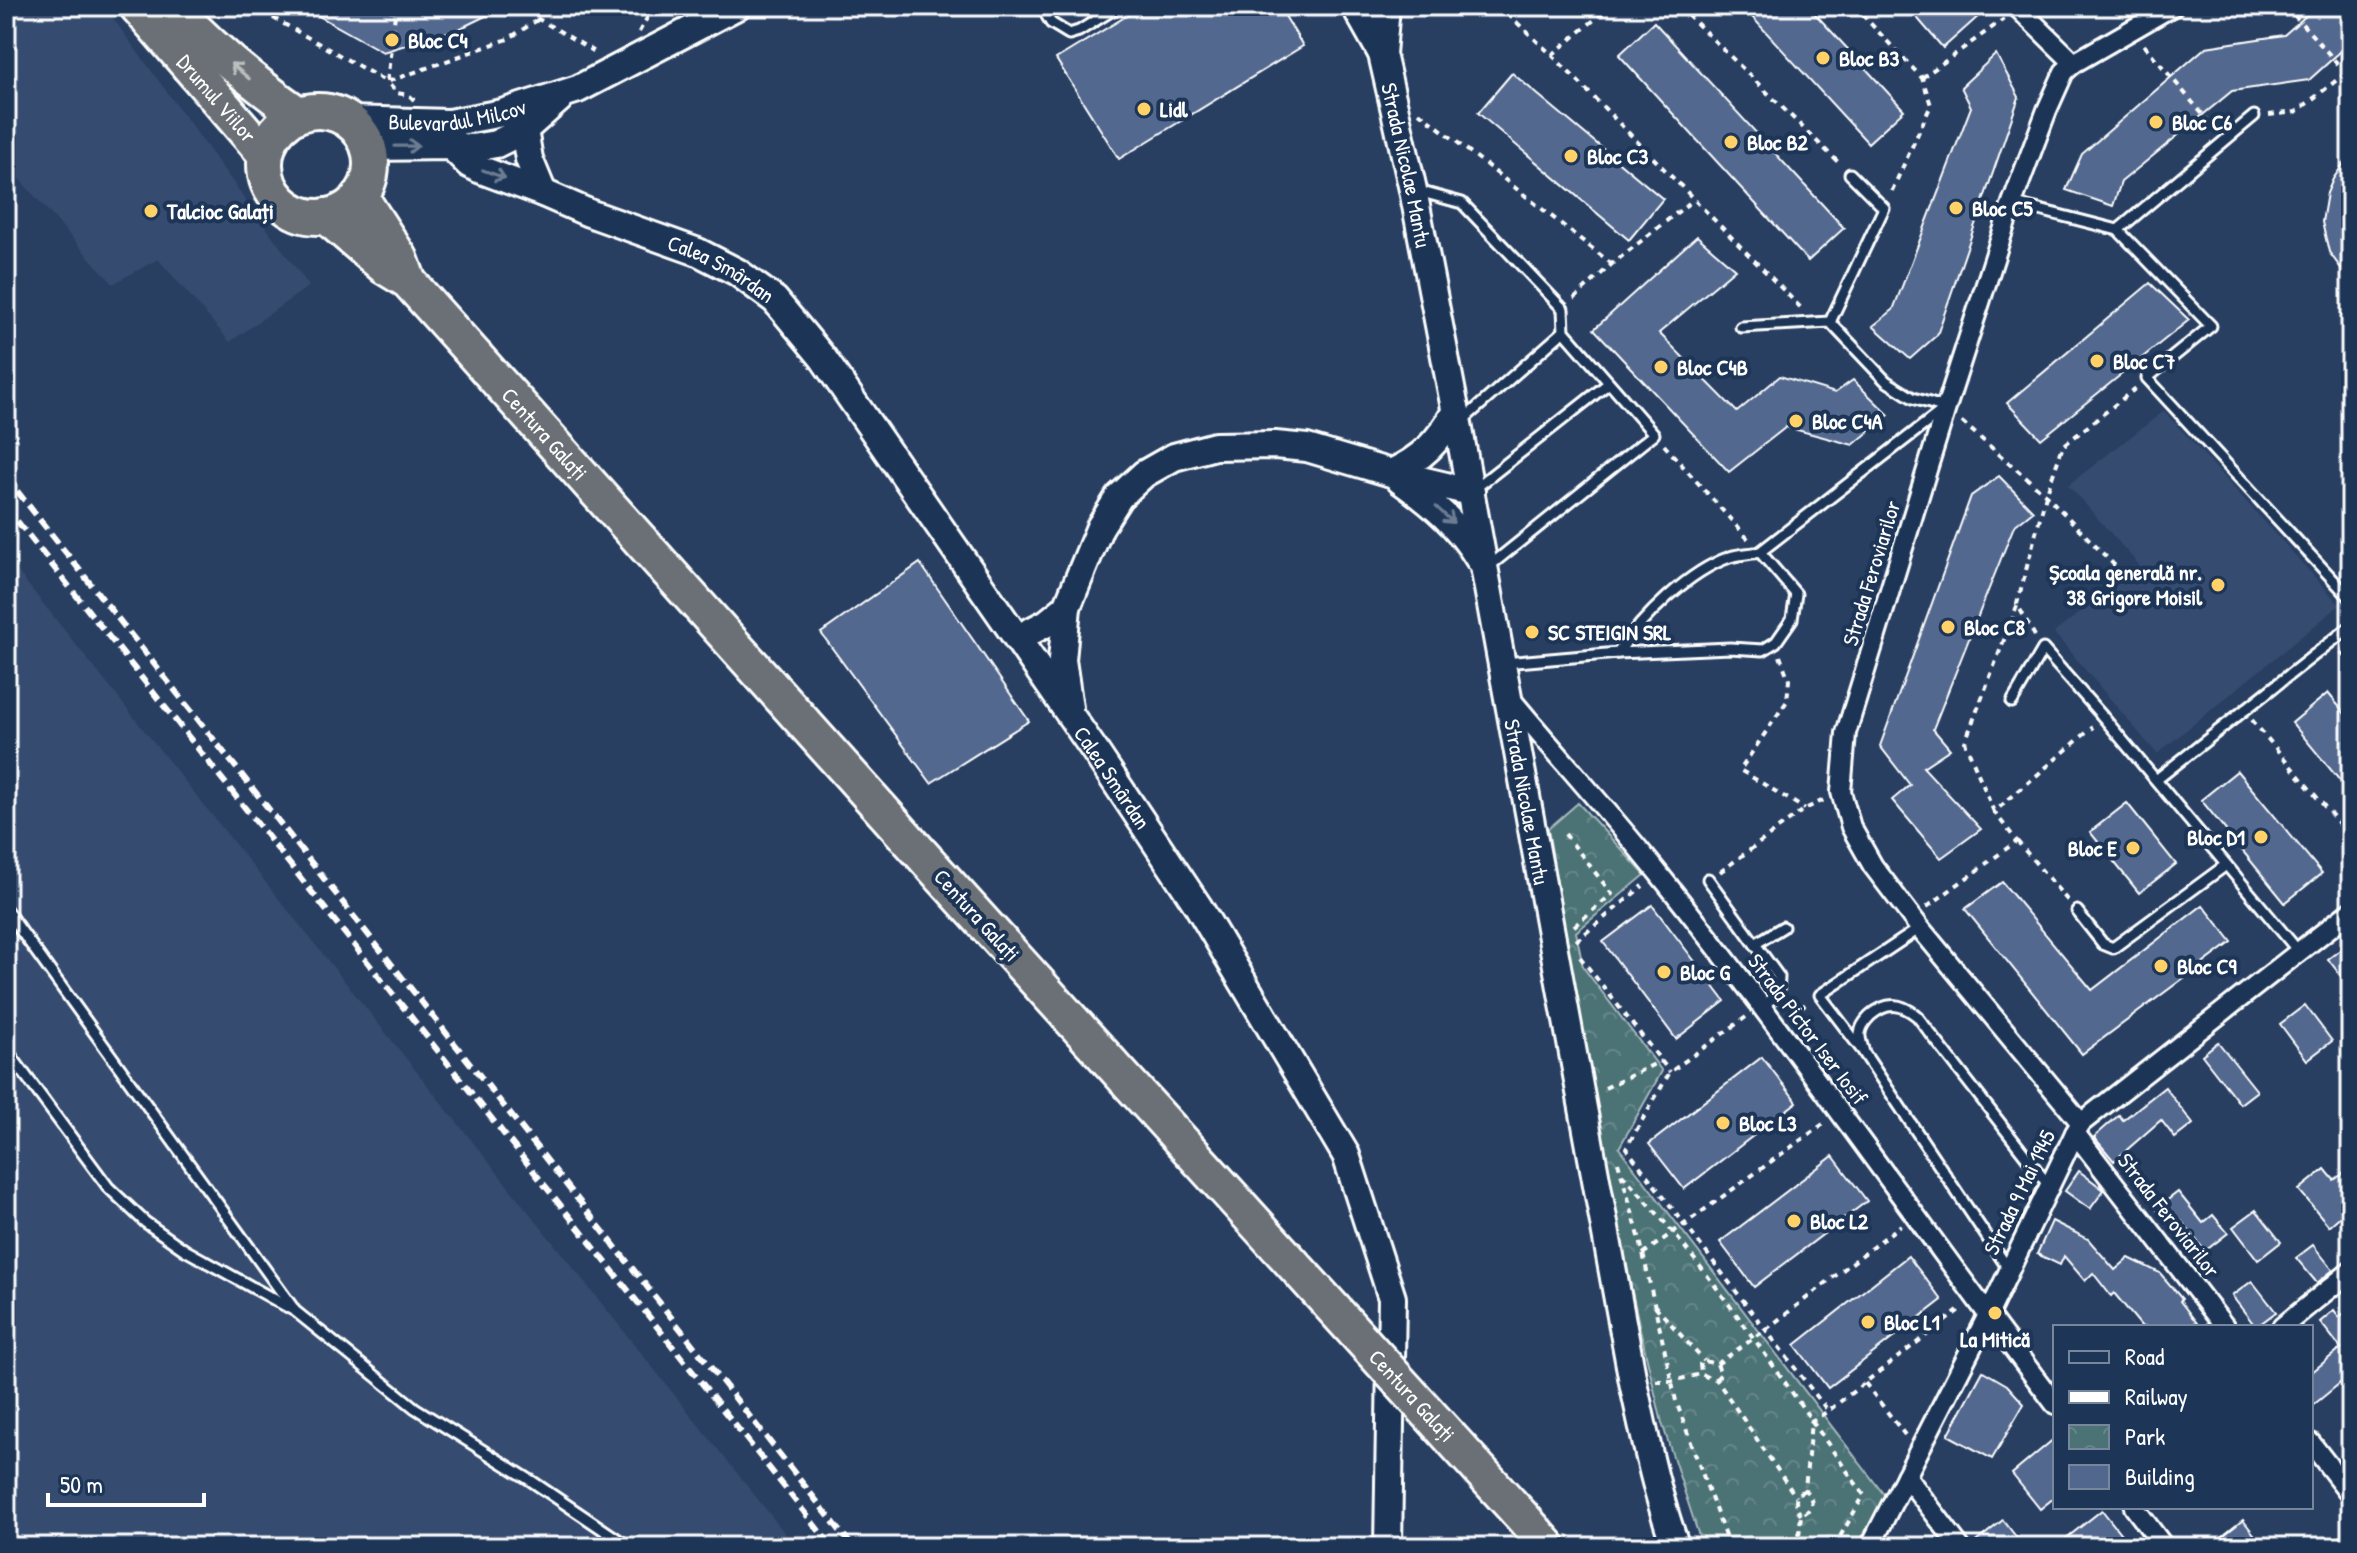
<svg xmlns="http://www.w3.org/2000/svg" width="2357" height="1553" viewBox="0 0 2357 1553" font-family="'Patrick Hand',sans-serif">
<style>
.built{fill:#354b6f}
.park{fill:url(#park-crowns);stroke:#a5b8ba;stroke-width:2}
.building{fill:#52678e;stroke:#fff;stroke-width:2}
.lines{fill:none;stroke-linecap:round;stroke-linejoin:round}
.lane-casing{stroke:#fff;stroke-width:15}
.street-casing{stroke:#fff;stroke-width:24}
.secondary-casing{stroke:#fff;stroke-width:32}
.highway-casing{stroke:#fff;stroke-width:40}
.path{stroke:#fff;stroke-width:4;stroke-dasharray:6 6;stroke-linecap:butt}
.lane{stroke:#1d3557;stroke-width:9}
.street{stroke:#1d3557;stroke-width:18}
.secondary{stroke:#1d3557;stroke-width:26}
.highway{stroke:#6a7074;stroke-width:34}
.rail{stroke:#fff;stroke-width:6;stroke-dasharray:12 6;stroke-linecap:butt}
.highway-bridge-casing{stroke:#fff;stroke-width:40;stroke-linecap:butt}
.highway-bridge{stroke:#6a7074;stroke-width:34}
.oneway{stroke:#bcbfc0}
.oneway2{stroke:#6c7c92}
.poi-dot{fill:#ffd166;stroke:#1d3557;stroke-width:3}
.labels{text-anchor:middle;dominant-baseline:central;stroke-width:8;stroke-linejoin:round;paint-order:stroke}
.poi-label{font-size:22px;font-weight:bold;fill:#fff;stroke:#1d3557;text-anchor:start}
.street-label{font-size:22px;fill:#fff;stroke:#1d3557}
</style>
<defs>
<pattern id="park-crowns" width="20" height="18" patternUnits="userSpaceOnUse" patternTransform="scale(2)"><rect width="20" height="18" fill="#4b7275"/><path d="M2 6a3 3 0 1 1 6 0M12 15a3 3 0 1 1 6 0" fill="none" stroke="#66878a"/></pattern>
</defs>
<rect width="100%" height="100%" fill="#283f62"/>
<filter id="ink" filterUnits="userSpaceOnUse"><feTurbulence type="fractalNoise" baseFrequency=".0125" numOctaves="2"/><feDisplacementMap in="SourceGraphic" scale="16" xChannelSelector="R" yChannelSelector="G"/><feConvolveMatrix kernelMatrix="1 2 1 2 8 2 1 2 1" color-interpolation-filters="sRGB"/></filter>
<g filter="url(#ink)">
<g class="built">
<path d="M6,6H104L309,286L230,342L158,259L113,284L6,164Z"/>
<path d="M2164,411L2340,605L2157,754L2054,633L2139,565L2068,485Z"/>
<path d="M6,557L796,1547H6Z"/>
</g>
<path class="park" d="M1578,803L1645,875L1576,932L1583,967L1662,1071L1619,1148L1885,1496L1857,1547H1703L1697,1530L1662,1423L1640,1329L1601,1147L1548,829Z"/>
<g class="building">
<path d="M301,6H382L392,12L418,6H506L461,28L383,52Z"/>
<path d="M1143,6H1279L1303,46L1119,159L1056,59Z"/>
<path d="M1742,6H1808L1904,110L1868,143Z"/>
<path d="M1907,6H1972L1980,15L1943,48Z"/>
<path d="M2317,6H2351V42L2309,80L2232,91L2121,182L2113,206L2066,190L2082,154L2206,47L2284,35Z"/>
<path d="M1654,22L1844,228L1808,261L1619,55Z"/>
<path d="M1996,54L2019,97L1937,335L1910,359L1873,326L1893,310L1971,107L1961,87Z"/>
<path d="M1512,73L1663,199L1629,240L1478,113Z"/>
<path d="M2351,153V282L2329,252L2322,222L2327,193L2333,179Z"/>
<path d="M1697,236L1735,269L1659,333L1737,412L1780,376L1835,393L1853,380L1889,415L1853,445L1786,427L1729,472L1594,329Z"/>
<path d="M2150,283L2189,320L2041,439L2007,403Z"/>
<path d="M1999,476L2033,511L2014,526L1933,729L1950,749L1923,767L1981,829L1941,858L1892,800L1910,785L1880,746L1971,496Z"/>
<path d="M920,563L1029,721L931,783L821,633Z"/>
<path d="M2328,693L2351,721V794L2292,723Z"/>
<path d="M2237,771L2322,873L2285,903L2201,800Z"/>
<path d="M2127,803L2176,864L2139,893L2090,832Z"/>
<path d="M2002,882L2092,990L2203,905L2232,942L2082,1054L1965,909Z"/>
<path d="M1652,905L1725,1001L1676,1039L1603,942Z"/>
<path d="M2343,948L2351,959V989L2328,959Z"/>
<path d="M2305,1005L2332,1041L2307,1060L2280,1024Z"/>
<path d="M2218,1042L2257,1091L2240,1104L2202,1055Z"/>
<path d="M1762,1057L1797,1102L1684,1189L1649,1144Z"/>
<path d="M2165,1087L2193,1124L2175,1138L2161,1120L2114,1161L2094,1137L2119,1115L2123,1120Z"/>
<path d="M1833,1156L1867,1201L1754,1287L1720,1242Z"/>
<path d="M2351,1168V1207L2329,1226L2299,1190L2325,1169L2334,1180Z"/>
<path d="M2079,1171L2104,1190L2090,1209L2065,1191Z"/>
<path d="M2178,1192L2203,1223L2213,1215L2228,1233L2205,1251L2182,1222L2173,1229L2156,1209Z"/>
<path d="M2256,1210L2281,1242L2258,1260L2233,1227Z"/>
<path d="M2052,1221L2088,1239L2115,1270L2129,1258L2160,1273L2182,1299L2180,1301L2200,1327H2142L2114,1293L2111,1296L2093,1273L2085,1281L2064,1256L2060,1265L2037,1254Z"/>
<path d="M2313,1245L2333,1270L2317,1283L2296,1258Z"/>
<path d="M1908,1256L1942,1300L1828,1388L1795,1345Z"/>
<path d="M2252,1281L2276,1312L2256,1327L2232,1296Z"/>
<path d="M2351,1308V1374L2311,1407V1373L2341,1348L2320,1322L2334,1310L2339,1317Z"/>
<path d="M1983,1371L2007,1385L2024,1404L1992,1459L1948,1435Z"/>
<path d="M2055,1438V1497L2040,1509L2012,1474Z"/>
<path d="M2102,1510L2131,1547H2055Z"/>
<path d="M2003,1520L2024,1547H1972V1545Z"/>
<path d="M2243,1520L2264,1547H2209Z"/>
</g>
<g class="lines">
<defs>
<g id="lane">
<path d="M1041,6L1051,23L1069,34L1079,31L1119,6"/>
<path d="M1418,191L1462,203L1563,309L1564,331L1654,434L1487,568"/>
<path d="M2012,203L2118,230L2211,326L2147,378L2351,599"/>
<path d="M2118,230L2254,116"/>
<path d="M1830,322L1884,208L1850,174"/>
<path d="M1741,327L1830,322L1886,381L1913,398L1946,408"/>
<path d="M1462,421L1564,331"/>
<path d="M1473,490L1609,383"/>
<path d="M1618,653C1642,617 1689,571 1730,557C1739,554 1750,554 1760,552L1943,410"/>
<path d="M1505,663L1618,653L1730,648L1763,650L1776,642L1792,619L1796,594L1760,552"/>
<path d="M2012,702L2043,649L2104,718L2299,952"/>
<path d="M2156,780L2351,626"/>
<path d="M1708,879L1755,944"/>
<path d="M6,910L293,1308"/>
<path d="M2077,911L2103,944L2113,948L2226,865"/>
<path d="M1761,1006L1778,995L1779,977L1755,944L1783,927"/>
<path d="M6,1049L108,1187L145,1222L185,1250L295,1311L415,1408L530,1480L629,1547"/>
<path d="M1862,1050L1820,995L1920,928"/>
<path d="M2009,1270L1864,1053C1863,1047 1859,1039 1860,1033C1861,1026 1866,1020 1870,1016C1887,1001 1901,1003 1917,1016L2049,1186"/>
</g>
<g id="street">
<path d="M2016,6L2074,63L2064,72L2047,110L2012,203L1946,408L1846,733L1841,792L1851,827L1873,866L1920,928L2081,1123"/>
<path d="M2074,63L2173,6"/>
<path d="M1510,698C1559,757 1611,814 1659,874C1797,1046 1921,1228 2055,1404"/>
<path d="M2075,1133L2225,1327"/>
<path d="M2282,1327L2351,1271"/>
<path d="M2311,1443L2351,1495"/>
<path d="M1906,1476L1960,1547"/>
<path d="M2134,1507L2164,1547"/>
<path d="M1870,1547L1988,1315L2075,1133L2081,1123L2351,911"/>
</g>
<g id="secondary">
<path d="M1355,6L1382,54"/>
<path id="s1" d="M1386,6L1382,54L1413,190L1458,424L1633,1382C1645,1437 1656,1493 1676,1547"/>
<path id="s2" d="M348,120L449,123L502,113L578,89L737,6"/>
<path d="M514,120L524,130L529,159L543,193"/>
<path id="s3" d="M449,123L451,146L469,164L479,169L543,193L589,213L698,252L737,272L775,300L823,358L1095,751L1198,906L1346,1155L1392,1298L1388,1547"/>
<path d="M368,147L451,146L472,148L496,144L524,130L559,99"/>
<path d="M1391,473C1423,458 1438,442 1456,411"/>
<path d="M1400,480C1432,503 1459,525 1479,559"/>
<path d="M1018,638L1047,623L1067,607"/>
<path d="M1069,708L1062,660L1067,607L1100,527L1119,497L1144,474L1174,457L1215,446L1275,445L1307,448L1391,473L1471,492"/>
</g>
<g id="highway">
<path id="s4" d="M137,6L265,154"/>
<path d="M172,6C210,47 252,82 298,114"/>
<circle cx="318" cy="164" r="53"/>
<path d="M360,196L400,258L407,277"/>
<path id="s5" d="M326,216L385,267L408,281L942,877"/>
<path d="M1526,1521L1549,1547"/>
</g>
</defs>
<use href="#lane" class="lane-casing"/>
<use href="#street" class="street-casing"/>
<use href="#secondary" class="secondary-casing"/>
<use href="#highway" class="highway-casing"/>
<g class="path">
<path d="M252,6L387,82L396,6"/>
<path d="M516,6L597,53"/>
<path d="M1499,6L1552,55L1803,310"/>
<path d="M1679,6L1840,164"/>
<path d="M1854,6L1922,78L1931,105L1890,195"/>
<path d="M2286,6L2346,73"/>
<path d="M639,32L654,6"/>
<path d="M2144,45L2216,130"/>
<path d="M1552,55L1611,6"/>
<path d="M1922,78L2004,19"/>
<path d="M414,100L409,95L397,93L387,82L508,39L539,19L546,6"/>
<path d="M1419,112L1612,264"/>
<path d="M2269,115L2296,112L2351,69"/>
<path d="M1574,299L1612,264L1693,200"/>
<path d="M1962,422L2046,495L2117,568"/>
<path d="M1664,445L1749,540"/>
<path d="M2035,636L2017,604L2046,495L2063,446L2136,388"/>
<path d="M2341,652L2351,663"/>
<path d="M1780,656L1789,680L1787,701L1740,770L1805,809"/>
<path d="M2252,720L2351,838"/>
<path d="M1994,812L1965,742L2017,606"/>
<path d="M1565,834L1612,894L1573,927"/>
<path d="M2017,841L2068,901"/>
<path d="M1720,872L1805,809L1824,800"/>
<path d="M1927,907L2017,841L1994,812L2093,727"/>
<path d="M1576,941L1643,886"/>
<path d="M1580,957L1670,1072"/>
<path d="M1790,1014L1809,1002"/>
<path d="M1746,1017L1670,1072L1626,1148L1828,1411L1962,1308"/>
<path d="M1605,1088L1661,1061"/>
<path d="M1618,1162L1640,1240L1676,1401L1729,1547"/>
<path d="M1622,1174C1714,1273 1786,1386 1864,1495L1834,1547"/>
<path d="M1643,1254L1826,1122"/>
<path d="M1655,1306L1704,1361"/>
<path d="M1717,1364L1764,1331L1901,1225"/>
<path d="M1716,1379L1721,1374L1717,1364L1704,1361L1700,1364L1701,1374L1711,1379H1716L1796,1497"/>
<path d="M1656,1381H1672L1701,1374"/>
<path d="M1865,1383L1905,1435"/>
<path d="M1801,1515C1796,1508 1795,1502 1797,1494L1805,1490"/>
<path d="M1798,1547L1801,1515C1815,1509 1814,1500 1805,1490L1811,1421L1827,1412"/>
</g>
<use href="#lane" class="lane"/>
<use href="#street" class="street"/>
<use href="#secondary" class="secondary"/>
<use href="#highway" class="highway"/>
<g class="rail">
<path d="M6,477L853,1547"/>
<path d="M6,507L832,1547"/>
</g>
<defs>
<g id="highway-bridge">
<path id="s6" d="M942,877L1526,1521"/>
</g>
</defs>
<use href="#highway-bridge" class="highway-bridge-casing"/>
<use href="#highway-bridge" class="highway-bridge"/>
</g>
<defs><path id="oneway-shaft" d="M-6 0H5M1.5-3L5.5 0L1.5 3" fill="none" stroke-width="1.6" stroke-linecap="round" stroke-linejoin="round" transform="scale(2)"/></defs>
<use class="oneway" href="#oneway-shaft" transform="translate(240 71) rotate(-140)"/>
<g class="oneway2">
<use href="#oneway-shaft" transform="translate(407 146) rotate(-1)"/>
<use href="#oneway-shaft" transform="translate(494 174) rotate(20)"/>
<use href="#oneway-shaft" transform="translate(1445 515) rotate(43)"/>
</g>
</g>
<g class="poi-dot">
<circle cx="392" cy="40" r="8"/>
<circle cx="1823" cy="58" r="8"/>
<circle cx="1144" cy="109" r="8"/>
<circle cx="2156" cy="122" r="8"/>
<circle cx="1731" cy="142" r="8"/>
<circle cx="1571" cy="156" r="8"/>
<circle cx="1956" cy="208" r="8"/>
<circle cx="151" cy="211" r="8"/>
<circle cx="2097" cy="361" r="8"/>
<circle cx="1661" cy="367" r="8"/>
<circle cx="1796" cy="421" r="8"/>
<circle cx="2218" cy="585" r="8"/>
<circle cx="1948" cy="627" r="8"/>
<circle cx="1532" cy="632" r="8"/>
<circle cx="2261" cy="837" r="8"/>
<circle cx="2133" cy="848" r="8"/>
<circle cx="2161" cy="966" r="8"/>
<circle cx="1664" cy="972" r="8"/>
<circle cx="1723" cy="1123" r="8"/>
<circle cx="1794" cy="1221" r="8"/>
<circle cx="1995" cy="1313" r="8"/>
<circle cx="1868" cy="1322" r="8"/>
</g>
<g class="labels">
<g class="poi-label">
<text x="408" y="40">Bloc C4</text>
<text x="1839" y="58">Bloc B3</text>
<text x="1160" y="109">Lidl</text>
<text x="2172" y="122">Bloc C6</text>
<text x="1747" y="142">Bloc B2</text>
<text x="1587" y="156">Bloc C3</text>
<text x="1972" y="208">Bloc C5</text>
<text x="167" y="211">Talcioc Galați</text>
<text x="2113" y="361">Bloc C7</text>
<text x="1677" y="367">Bloc C4B</text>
<text x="1812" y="421">Bloc C4A</text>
<text x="2202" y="572" text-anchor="end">Școala generală nr.<tspan x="2202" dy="25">38 Grigore Moisil</tspan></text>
<text x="1964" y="627">Bloc C8</text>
<text x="1548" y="632">SC STEIGIN SRL</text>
<text x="2245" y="837" text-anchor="end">Bloc D1</text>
<text x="2117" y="848" text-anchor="end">Bloc E</text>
<text x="2177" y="966">Bloc C9</text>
<text x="1680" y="972">Bloc G</text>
<text x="1739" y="1123">Bloc L3</text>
<text x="1810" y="1221">Bloc L2</text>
<text x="1884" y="1322">Bloc L1</text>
<text x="1995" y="1339" text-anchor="middle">La Mitică</text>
</g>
<g class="street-label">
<text stroke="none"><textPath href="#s4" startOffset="122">Drumul Viilor</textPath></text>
<text stroke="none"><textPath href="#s2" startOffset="110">Bulevardul Milcov</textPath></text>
<text stroke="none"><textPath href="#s1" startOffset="162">Strada Nicolae Mantu</textPath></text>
<text stroke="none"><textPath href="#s3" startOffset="322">Calea Smârdan</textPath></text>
<text stroke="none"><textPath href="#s5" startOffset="310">Centura Galați</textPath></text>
<text transform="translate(1871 573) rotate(-73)">Strada Feroviarilor</text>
<text stroke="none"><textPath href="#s3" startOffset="970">Calea Smârdan</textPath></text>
<text stroke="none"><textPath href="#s1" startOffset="810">Strada Nicolae Mantu</textPath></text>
<text transform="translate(977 915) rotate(48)">Centura Galați</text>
<text transform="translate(1808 1029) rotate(53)">Strada Pictor Iser Iosif</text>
<text transform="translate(2019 1192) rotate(-64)">Strada 9 Mai 1945</text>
<text transform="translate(2169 1215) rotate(52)">Strada Feroviarilor</text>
<text stroke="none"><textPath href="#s6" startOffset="700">Centura Galați</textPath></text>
</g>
</g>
<rect width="2357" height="1553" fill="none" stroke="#1d3557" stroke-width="32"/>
<rect x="16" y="16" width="2325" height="1521" fill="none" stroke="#fff" stroke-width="3" filter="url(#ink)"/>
<rect x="2053" y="1325" width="260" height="184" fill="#1d3557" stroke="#77869a" stroke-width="2"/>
<rect x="2069" y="1351" width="40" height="12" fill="#1d3557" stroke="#77869a" stroke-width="2"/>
<text x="2125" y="1365" font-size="24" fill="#ffffff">Road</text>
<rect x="2069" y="1391" width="40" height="12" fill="#ffffff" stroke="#77869a" stroke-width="2"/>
<text x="2125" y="1405" font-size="24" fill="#ffffff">Railway</text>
<rect x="2069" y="1425" width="40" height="24" fill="url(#park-crowns)" stroke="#77869a" stroke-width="2"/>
<text x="2125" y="1445" font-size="24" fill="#ffffff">Park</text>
<rect x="2069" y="1465" width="40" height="24" fill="#52678e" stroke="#77869a" stroke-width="2"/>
<text x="2125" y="1485" font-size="24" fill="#ffffff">Building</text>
<path d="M48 1493v12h156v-12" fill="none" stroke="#ffffff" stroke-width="4"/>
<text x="60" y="1493" font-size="24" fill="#ffffff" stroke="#1d3557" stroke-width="6" paint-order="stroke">50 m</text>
</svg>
